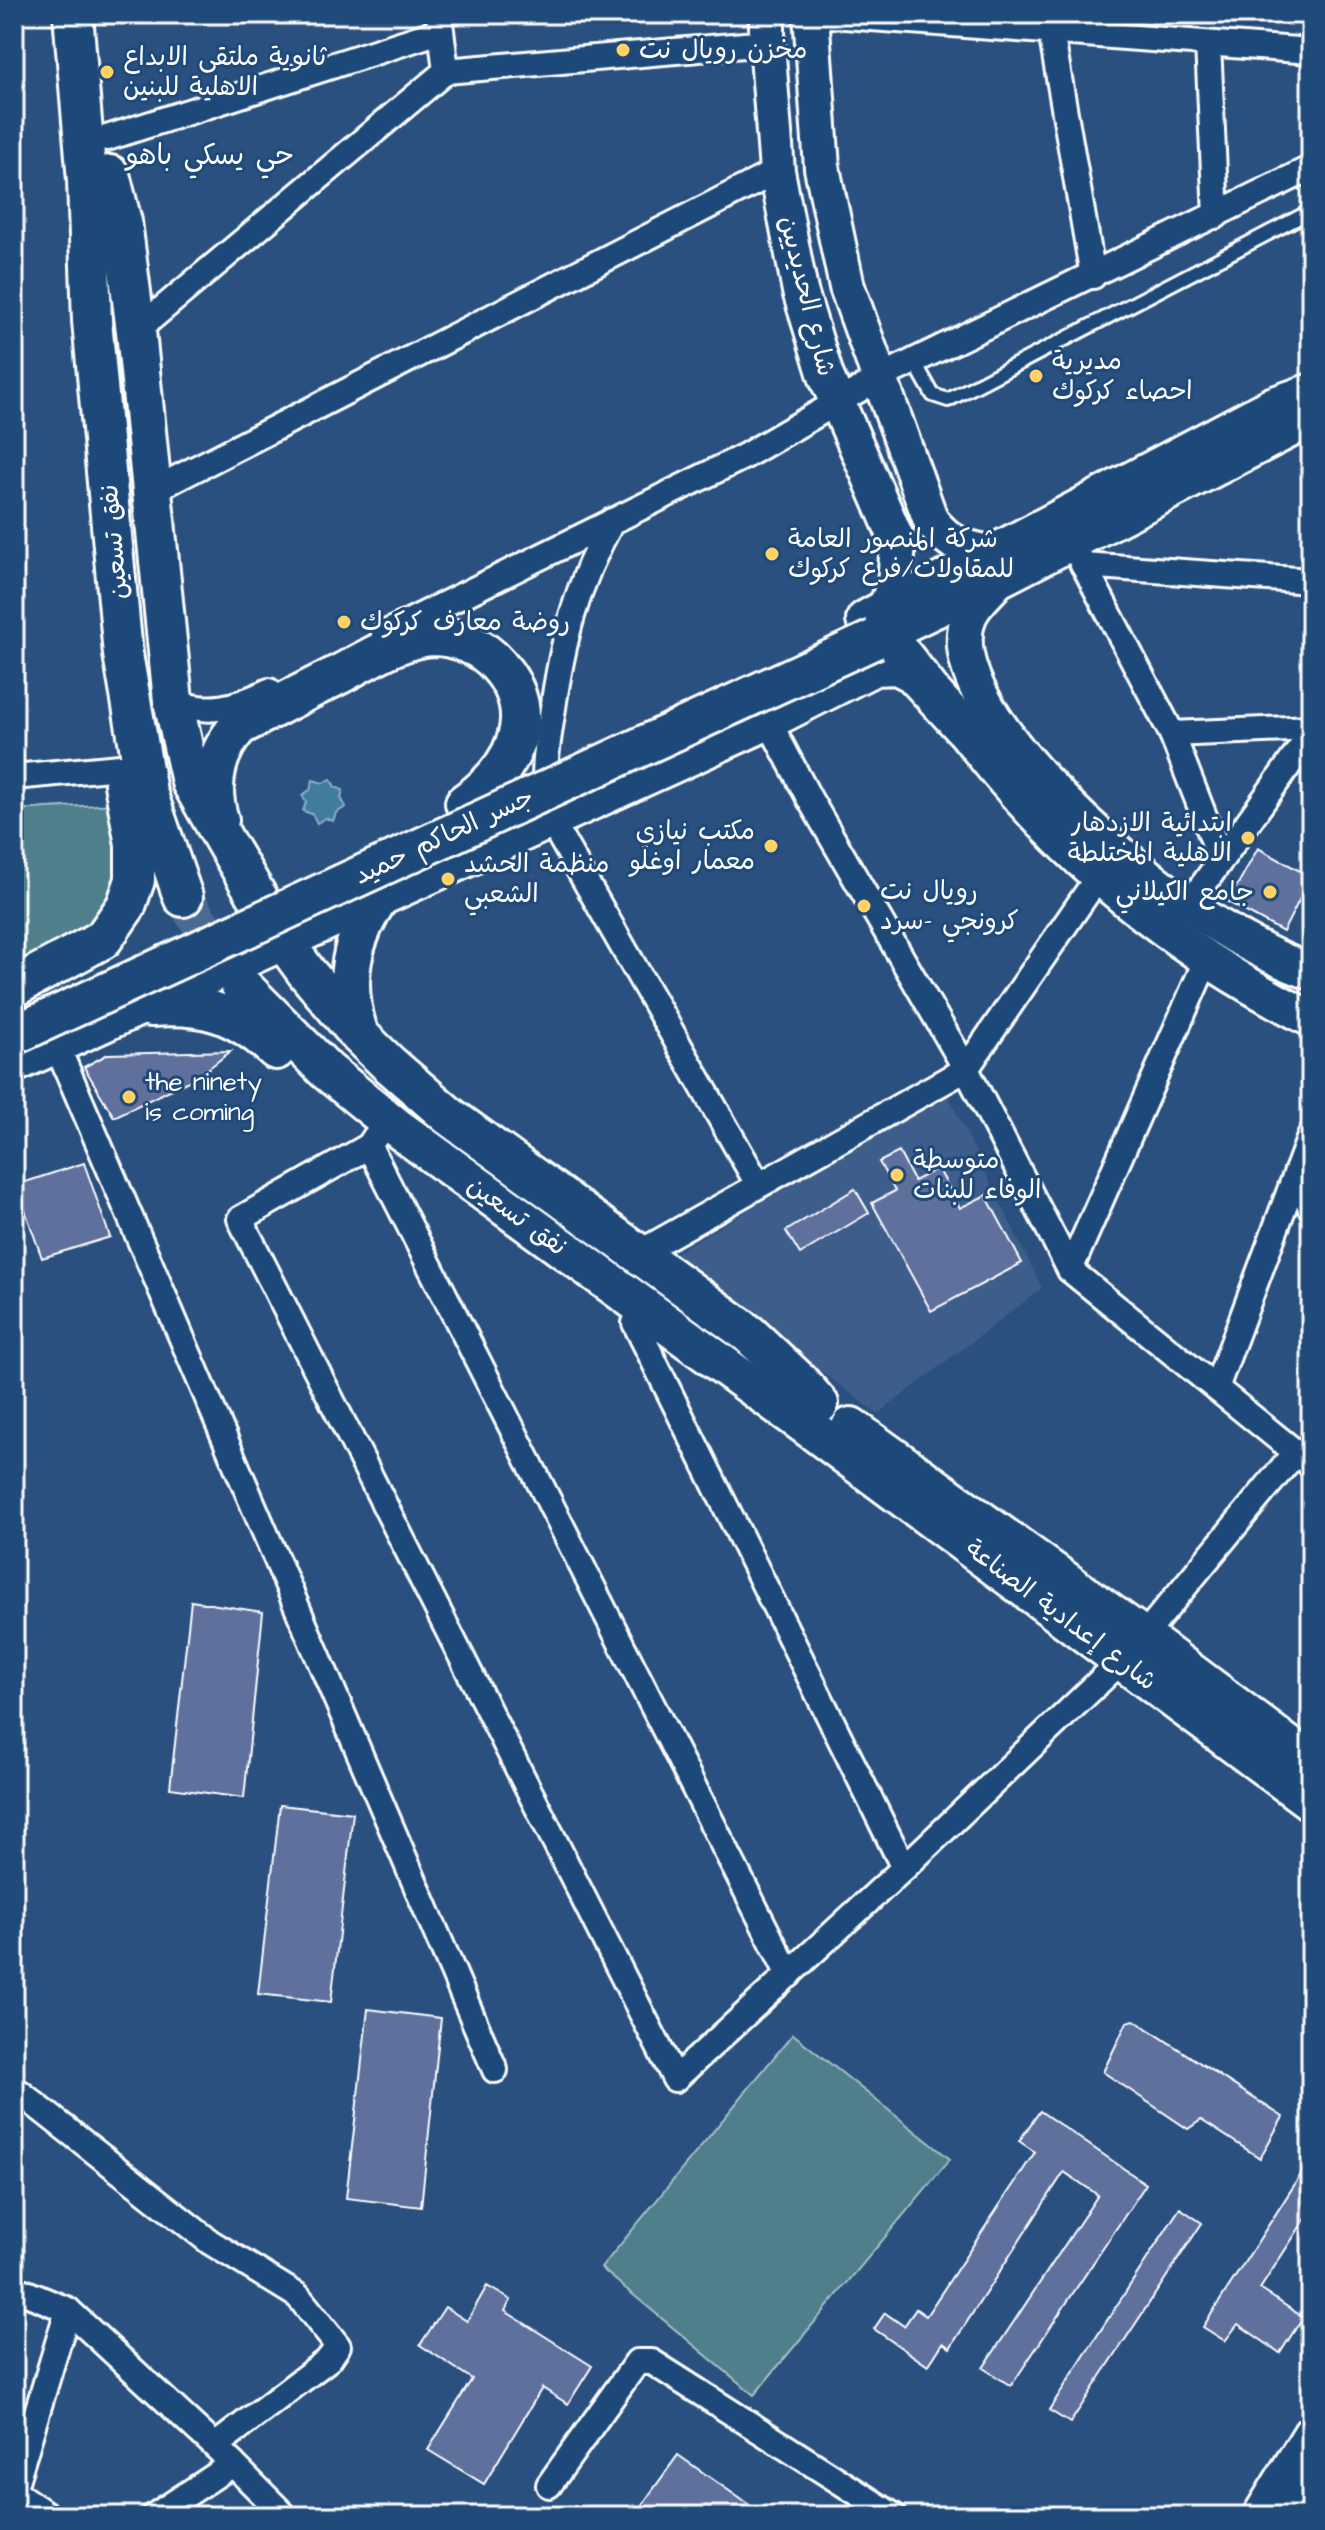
<svg xmlns="http://www.w3.org/2000/svg" width="1325" height="2530" viewBox="0 0 1325 2530" font-family="'Architects Daughter','Playpen Sans Arabic',sans-serif">
<style>
.built{fill:#3e5d8b}
.green{fill:#4f7f8a;stroke:#a7bfc4;stroke-width:2}
.water{fill:#437b9d;stroke:#8eb0c4;stroke-width:2}
.building{fill:#5e709d;stroke:#fff;stroke-width:2}
.lines{fill:none;stroke-linecap:round;stroke-linejoin:round}
.primary-tunnel{stroke:#4a6a93;stroke-width:38;stroke-dasharray:38 19;stroke-linecap:butt}
.lane-casing{stroke:#fff;stroke-width:18}
.street-casing{stroke:#fff;stroke-width:30}
.secondary-casing{stroke:#fff;stroke-width:40}
.primary-casing{stroke:#fff;stroke-width:44}
.lane{stroke:#1f4a7a;stroke-width:12}
.street{stroke:#1f4a7a;stroke-width:24}
.secondary{stroke:#1f4a7a;stroke-width:34}
.primary{stroke:#1f4a7a;stroke-width:38}
.primary-bridge-casing{stroke:#fff;stroke-width:44;stroke-linecap:butt}
.primary-bridge{stroke:#1f4a7a;stroke-width:38}
.poi-dot{fill:#ffd166;stroke:#1f4a7a;stroke-width:3}
.labels{text-anchor:middle;dominant-baseline:central;stroke-width:6;stroke-linejoin:round;paint-order:stroke}
.poi-label{font-size:26px;fill:#fff;stroke:#1f4a7a;text-anchor:start}
.street-label{font-size:26px;fill:#fff;stroke:#1f4a7a}
.neighbourhood-label{font-size:28px;fill:#fff;stroke:#1f4a7a}
</style>
<rect width="100%" height="100%" fill="#2a5080"/>
<filter id="ink" filterUnits="userSpaceOnUse"><feTurbulence type="fractalNoise" baseFrequency=".0125" numOctaves="2"/><feDisplacementMap in="SourceGraphic" scale="16" xChannelSelector="R" yChannelSelector="G"/><feConvolveMatrix kernelMatrix="1 2 1 2 8 2 1 2 1" color-interpolation-filters="sRGB"/></filter>
<g filter="url(#ink)">
<path class="built" d="M947,1093L1042,1288L878,1414L668,1257Z"/>
<g class="green">
<path d="M114,804L129,896L14,987V810Z"/>
<path d="M793,2034L950,2159L754,2395L601,2268Z"/>
</g>
<path class="water" d="M331,779L335,787L343,790L341,798L346,807L336,813L333,821L325,818L317,823L312,814L303,811L306,802L302,795L310,790L313,780L323,783Z"/>
<g class="building">
<path d="M1258,848L1311,877L1283,932L1228,902Z"/>
<path d="M231,1051L199,1076L114,1117L84,1067L108,1054Z"/>
<path d="M899,1152L914,1181L938,1168L960,1208L986,1195L1022,1263L931,1311L872,1203L895,1191L879,1162Z"/>
<path d="M84,1163L110,1237L42,1258L16,1185Z"/>
<path d="M855,1189L869,1213L800,1254L786,1231Z"/>
<path d="M191,1601L263,1612L244,1798L170,1788Z"/>
<path d="M280,1805L353,1813L331,2002L258,1994Z"/>
<path d="M368,2009L441,2018L421,2207L346,2198Z"/>
<path d="M1134,2020L1283,2117L1260,2158L1201,2120L1188,2129L1103,2072L1127,2022Z"/>
<path d="M1040,2111L1146,2184L1011,2386L983,2368L1098,2195L1064,2172L950,2348L943,2343L928,2366L874,2329L885,2313L904,2326L916,2309L926,2316L1035,2152L1019,2141Z"/>
<path d="M1311,2159V2210L1260,2289L1303,2317L1280,2353L1238,2324L1225,2341L1203,2327Z"/>
<path d="M1180,2208L1202,2223L1070,2423L1049,2410Z"/>
<path d="M487,2286L511,2300L505,2311L592,2366L568,2404L542,2388L484,2484L428,2450L472,2379L420,2345L445,2307L467,2321Z"/>
<path d="M678,2455L765,2516H634Z"/>
</g>
<g class="lines">
<path class="primary-tunnel" d="M183,897L232,971"/>
<defs>
<path id="lane" d="M914,361L933,395L948,400L1311,211"/>
<g id="street">
<path d="M818,14L1311,51"/>
<path d="M1048,14L1093,276"/>
<path d="M1208,44L1216,216"/>
<path d="M446,71L767,43"/>
<path d="M107,138L440,31"/>
<path d="M136,331L446,71L439,14"/>
<path d="M152,491L777,171"/>
<path d="M612,521C576,585 562,643 552,715C546,751 541,783 550,819L758,1184"/>
<path d="M1071,541L1172,734L1220,857"/>
<path d="M1083,565L1311,581"/>
<path d="M384,634L745,456L879,378L1311,168"/>
<path d="M173,701C208,716 236,707 269,691"/>
<path d="M768,720L809,798L966,1069L1070,1270L1311,1465"/>
<path d="M1172,734L1311,728"/>
<path d="M14,777L120,767"/>
<path d="M1188,906L1311,734"/>
<path d="M56,1044L495,2070"/>
<path d="M375,1137L369,1146L240,1219L675,2079L904,1868L1121,1661L1143,1637L1295,1453"/>
<path d="M369,1146L789,1975"/>
<path d="M1297,1171L1311,1208"/>
<path d="M639,1253L966,1069L1098,877"/>
<path d="M1070,1270L1206,961"/>
<path d="M635,1323L904,1868"/>
<path d="M1216,1388L1311,1134"/>
<path d="M14,2088L210,2242L298,2296L338,2346L329,2359L215,2446"/>
<path d="M14,2288L68,2310L215,2446L285,2516"/>
<path d="M549,2485L637,2362H652L894,2516"/>
<path d="M14,2488L68,2310"/>
<path d="M14,2492L49,2516"/>
<path d="M154,2516L233,2464"/>
</g>
<g id="secondary">
<path d="M767,14V43L777,171L800,291L826,376L898,542L895,585L884,610"/>
<path d="M811,14L822,168L847,287L931,521C950,544 962,548 991,553"/>
<path d="M1311,414L1290,430L999,580L887,633C927,682 964,733 1005,781C1089,880 1195,961 1311,1019"/>
<path d="M993,586C984,596 972,606 968,619C938,707 1124,863 1188,906C1227,932 1268,957 1311,972"/>
<path d="M884,610L1274,404L1311,391"/>
<path d="M1260,2516L1311,2433"/>
</g>
<g id="primary">
<path d="M73,14L87,181L92,321L123,654L147,792L183,897"/>
<path d="M110,175L122,222L136,331L173,701L191,782L225,842L283,940L307,973L359,1035L388,1063L449,1116L749,1334L797,1379L819,1404"/>
<path d="M866,620L884,610"/>
<path d="M219,820C208,785 215,753 239,726C273,708 308,690 342,673C368,659 403,637 433,636C456,636 483,647 498,665C543,715 513,770 465,803"/>
<path d="M240,984L327,1071L396,1127L811,1429L1311,1801"/>
<path d="M14,987L103,939L126,906L135,880V844L124,784"/>
<path d="M151,1007C205,1003 236,1013 276,1050"/>
<path d="M358,1032C342,982 350,938 381,895"/>
<path d="M14,1063L768,720L874,666L897,665L913,673L963,727"/>
<path d="M851,1427L1143,1637L1311,1763"/>
<path d="M1286,2516L1311,2476"/>
</g>
</defs>
<use href="#lane" class="lane-casing"/>
<use href="#street" class="street-casing"/>
<use href="#secondary" class="secondary-casing"/>
<use href="#primary" class="primary-casing"/>
<use href="#lane" class="lane"/>
<use href="#street" class="street"/>
<use href="#secondary" class="secondary"/>
<use href="#primary" class="primary"/>
<defs>
<path id="primary-bridge" d="M14,1035L875,639"/>
</defs>
<use href="#primary-bridge" class="primary-bridge-casing"/>
<use href="#primary-bridge" class="primary-bridge"/>
</g>
</g>
<g class="poi-dot">
<circle cx="623" cy="50" r="8"/>
<circle cx="107" cy="72" r="8"/>
<circle cx="1036" cy="376" r="8"/>
<circle cx="772" cy="554" r="8"/>
<circle cx="344" cy="622" r="8"/>
<circle cx="1248" cy="838" r="8"/>
<circle cx="771" cy="846" r="8"/>
<circle cx="448" cy="879" r="8"/>
<circle cx="1270" cy="892" r="8"/>
<circle cx="864" cy="906" r="8"/>
<circle cx="129" cy="1097" r="8"/>
<circle cx="897" cy="1175" r="8"/>
</g>
<g class="labels">
<g class="poi-label">
<text x="639" y="50">مخزن رويال نت</text>
<text x="123" y="57">ثانوية ملتقى الابداع<tspan x="123" dy="30">الاهلية للبنين</tspan></text>
<text x="1052" y="361">مديرية<tspan x="1052" dy="30">احصاء كركوك</tspan></text>
<text x="788" y="539">شركة المنصور العامة<tspan x="788" dy="30">للمقاولات/فرع كركوك</tspan></text>
<text x="360" y="622">روضة معارف كركوك</text>
<text x="1232" y="823" text-anchor="end">ابتدائية الازدهار<tspan x="1232" dy="30">الاهلية المختلطة</tspan></text>
<text x="755" y="831" text-anchor="end">مكتب نيازي<tspan x="755" dy="30">معمار اوغلو</tspan></text>
<text x="464" y="864">منظمة الحشد<tspan x="464" dy="30">الشعبي</tspan></text>
<text x="880" y="891">رويال نت<tspan x="880" dy="30">كرونجي -سرد</tspan></text>
<text x="1254" y="892" text-anchor="end">جامع الكيلاني</text>
<text x="145" y="1082">the ninety<tspan x="145" dy="30">is coming</tspan></text>
<text x="913" y="1160">متوسطة<tspan x="913" dy="30">الوفاء للبنات</tspan></text>
</g>
<g class="street-label">
<text transform="translate(807 296) rotate(76)">شارع الحديديين</text>
<text transform="translate(114 542) rotate(-95)">نفق تسعين</text>
<text transform="translate(444 836) rotate(-25)">جسر الحاكم حميد</text>
<text transform="translate(517 1216) rotate(36)">نفق تسعين</text>
<text transform="translate(1061 1615) rotate(37)">شارع إعدادية الصناعة</text>
</g>
<g class="neighbourhood-label">
<text x="210" y="155">حي يسكي باهو</text>
</g>
</g>
<rect width="1325" height="2530" fill="none" stroke="#1f4a7a" stroke-width="48"/>
<rect x="24" y="24" width="1277" height="2482" fill="none" stroke="#fff" stroke-width="3" filter="url(#ink)"/>
</svg>
